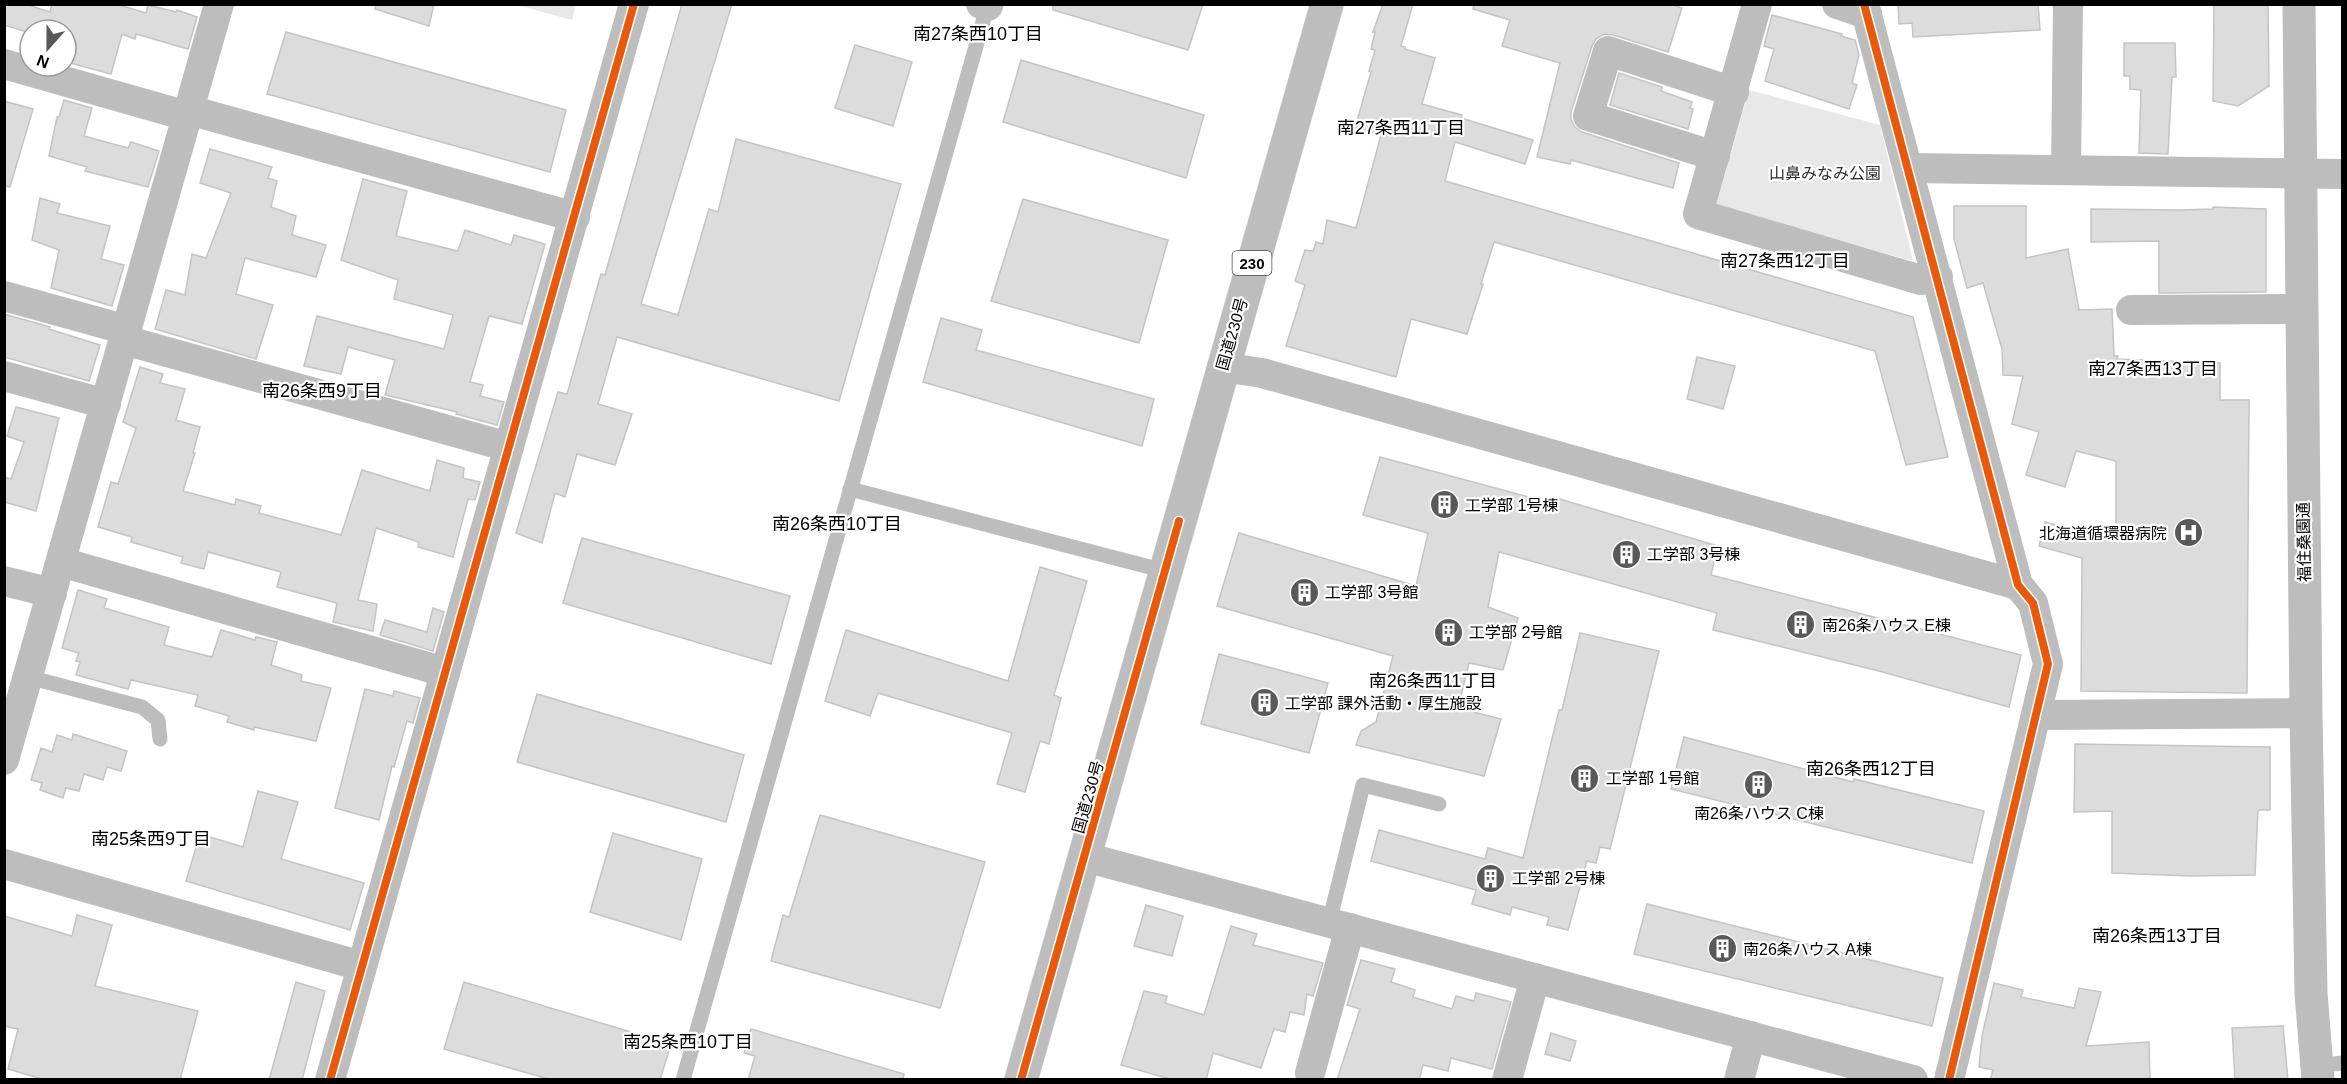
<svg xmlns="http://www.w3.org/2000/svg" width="2347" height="1084" viewBox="0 0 2347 1084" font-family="Helvetica,'Noto Sans JP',sans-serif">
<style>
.green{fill:#e8e8e8}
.building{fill:#dcdcdc;stroke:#c4c4c4;stroke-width:1.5}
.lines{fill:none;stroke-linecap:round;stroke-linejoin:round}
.trunk-casing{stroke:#dbdbdb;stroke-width:34}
.service{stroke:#bdbdbd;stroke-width:15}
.minor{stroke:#bdbdbd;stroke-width:30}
.tertiary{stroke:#bdbdbd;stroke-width:33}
.trunk{stroke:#bdbdbd;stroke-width:33}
.cycleway-casing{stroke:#fff;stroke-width:11}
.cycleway{stroke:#e8590c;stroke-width:8}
.labels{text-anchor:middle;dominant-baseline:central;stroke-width:4.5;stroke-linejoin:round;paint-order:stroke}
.shield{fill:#fff;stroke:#4c4c4c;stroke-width:1.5}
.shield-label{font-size:15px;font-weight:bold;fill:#000}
.park-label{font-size:16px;fill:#2d2d2d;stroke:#fff}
.street-label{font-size:16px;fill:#000;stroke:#fff}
.poi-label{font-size:16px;fill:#000;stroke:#fff;text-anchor:start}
.neighbourhood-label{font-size:18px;fill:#000;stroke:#fff}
</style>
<rect width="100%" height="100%" fill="#fff"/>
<g class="green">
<path d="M517,5H576L572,20Z"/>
<path d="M1749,90L1880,125L1913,261L1716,206Z"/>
</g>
<g class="building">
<path d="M4,4H25L50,12L52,4H116L146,13L148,5L176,12L177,10L197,17L188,49L136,34L135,39L122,34L111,74L66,62V30H30V33L4,25Z"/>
<path d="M376,4H434L429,26L375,9Z"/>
<path d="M682,4H732L641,304L678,315L709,209L718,212L736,139L901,184L839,401L617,337L598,404L632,414L615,465L577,454L565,497L555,493L542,543L516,533L558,392L567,394L601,274L605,275Z"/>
<path d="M1053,4H1203L1188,50L1053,10Z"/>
<path d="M1383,4H1413L1401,46L1405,47V49L1435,58L1422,104L1462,115L1461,118L1533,140L1525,164L1455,142L1445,181L1913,317L1948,457L1906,465L1875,351L1494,242L1481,284H1483L1467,334L1411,319L1396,377L1286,346L1305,285L1295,281L1305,250L1313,251L1316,242L1323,244L1327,220L1356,228L1381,135L1355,128L1371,72L1369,71L1375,50L1371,49L1375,32H1373Z"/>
<path d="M1474,4H1669L1682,8L1668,52L1613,35L1604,34L1596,39L1592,46L1571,112V119L1575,127L1582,132L1679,163L1673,188L1571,160L1570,164L1537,157L1560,63L1502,46L1510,20L1473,9Z"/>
<path d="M1898,4H2038L2040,30L1913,37L1912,23L1899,24Z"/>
<path d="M2214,4H2268L2269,86L2238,106L2213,101Z"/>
<path d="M1772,15L1842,34L1841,36L1855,40L1859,55L1852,83L1857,85L1849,109L1765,81L1774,49L1764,46Z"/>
<path d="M286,32L566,110L550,172L267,94Z"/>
<path d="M2124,43H2175L2176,77H2172L2168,154L2139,153L2141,90L2130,89V76H2124Z"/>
<path d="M855,45L912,62L893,126L835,108Z"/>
<path d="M1021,60L1204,115L1186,178L1003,122Z"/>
<path d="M1619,73L1662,87L1661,91L1692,102L1690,108L1693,109L1688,129L1610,105Z"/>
<path d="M64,100L92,108L84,136L128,148L131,142L159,151L148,187L85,171L87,167L49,156L57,117H59Z"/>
<path d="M4,101L33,109L10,187L4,186Z"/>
<path d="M210,149L272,167L268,178L277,181L271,207L296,216L292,235L326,245L316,277L245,258L236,294L273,305L256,359L155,329L166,290L185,295L192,254L206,258L231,193L200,183Z"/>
<path d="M363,179L407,191L396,236L458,251L465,230L511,245L514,235L545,244L522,324L489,316L470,382L483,385L480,396L504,402L497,425L456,414L457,412L385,395L395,360L348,347L341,374L304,366L317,316L444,349L453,315L394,299L398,280L341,260Z"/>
<path d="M40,198L60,204L57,213L110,226L101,259L124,265L112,306L51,288L59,250L32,240Z"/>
<path d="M1023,199L1168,240L1139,343L991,301Z"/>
<path d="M1954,206H2026V258L2068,249L2079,310L2112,309L2114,356H2118L2117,359L2220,363V400H2249L2247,693L2081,691L2082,558L2039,546L2045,522L2116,541V461L2076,451L2065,487L2026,475L2039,432L2012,424L2023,376L2003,375L2002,349L1983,283L1967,288L1954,239Z"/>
<path d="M2213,207L2266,209V292L2159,293V241L2091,242V209L2179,210L2213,209Z"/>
<path d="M4,314L50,327L49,329L100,345L89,381L4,357Z"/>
<path d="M941,318L982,330L976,350L1154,399L1142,446L923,382Z"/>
<path d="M1697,357L1735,366L1723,409L1687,399Z"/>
<path d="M140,367L163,374L160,383L185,389L176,420L200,427L193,453H195L183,491L235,505L236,499L261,506L259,513L341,535L362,470L430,491L437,460L464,468L463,478L480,482L475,500L468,499L453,557L418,547L419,542L376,528L358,600L377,604L373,631L333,622L337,603L277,587L281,572L208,552L204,569L181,563L183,557L131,542L132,537L98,527L111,482L118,484L136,428L123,422Z"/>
<path d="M16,407L59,418L36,511L4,502V477L11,479L24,442L7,436Z"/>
<path d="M1380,457L1551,503L1553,497L1718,546L1711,575L2021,655L2009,707L1875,670L1713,630L1717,613L1499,552L1488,607L1518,618L1503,670L1469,663L1458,708L1501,719L1484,776L1356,745L1361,731L1376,722L1393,656L1217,606L1239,533L1416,586L1428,533L1363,515Z"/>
<path d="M582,538L790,596L771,664L563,603Z"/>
<path d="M1040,567L1087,581L1054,695L1061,698L1049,744L1040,741L1025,792L997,784L1012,733L878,693L870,716L825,701L846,630L1008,681Z"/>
<path d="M78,590L107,599L104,608L169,627L164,645L212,657L221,630L255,640L256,637L277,642L271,665L302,675L301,681L331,688L316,741L254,727V730L227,722L229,716L195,706L198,695L131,680L128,689L76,675L80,662L76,661L79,653L62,648Z"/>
<path d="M433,608L444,612L433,651L380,635L385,620L427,632Z"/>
<path d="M1580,633L1659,651L1610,849L1600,847L1596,863L1587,861L1568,930L1547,925L1549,917L1512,907L1510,915L1472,904L1476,890L1371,861L1379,830L1485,859L1488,848L1523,858L1559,710H1562Z"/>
<path d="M1219,654L1328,683L1309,753L1201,724Z"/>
<path d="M365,689L393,696L394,691L420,698L413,723L407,721L394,767L392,766L379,820L335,808Z"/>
<path d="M537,694L744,755L726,822L517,762Z"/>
<path d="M73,734L127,751L121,771L107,767L103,780L84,774L79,791L66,788L63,798L40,790L42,783L31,780L41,748L52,752L57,735L72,740Z"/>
<path d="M1684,737L1853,782L1854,779L1984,811L1972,863L1671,789Z"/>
<path d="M2075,744L2270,747V810H2258L2255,875L2191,876L2112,873V811L2074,812Z"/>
<path d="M258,791L298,802L281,859L364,883L350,930L186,881L200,834L243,847Z"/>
<path d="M820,815L985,862L940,1008L771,961L783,915L789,917Z"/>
<path d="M613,833L702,859L681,940L590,912Z"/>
<path d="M1647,904L1943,978L1932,1026L1634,954Z"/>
<path d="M1146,905L1183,916L1172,956L1134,946Z"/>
<path d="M77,915L112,925L95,986L198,1011L180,1080H45L8,1069L18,1029L4,1026V916L72,936Z"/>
<path d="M1231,926L1257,934L1253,945L1323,963L1313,996L1307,994L1304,1015L1290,1012L1285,1032L1274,1029L1261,1068L1213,1053L1206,1080H1173L1121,1065L1144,991L1167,996L1165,1003L1204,1015Z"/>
<path d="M1361,960L1395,969L1391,982L1415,990L1413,997L1452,1009L1456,996L1474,1001L1476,993L1511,1002L1492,1069L1451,1058L1448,1071L1423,1065L1419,1080H1337L1360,1009L1347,1005Z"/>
<path d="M296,982L325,991L302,1080H269Z"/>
<path d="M464,982L671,1044L660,1080H552L444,1049Z"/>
<path d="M1994,983L2023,990L2021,997L2074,1008L2079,988L2101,992L2086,1046L2149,1042L2150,1080H1990L1993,1070L1979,1067L1982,1036Z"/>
<path d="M2283,1026L2288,1080H2235L2232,1028Z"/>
<path d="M751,1029L904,1074L903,1080H748L755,1056L744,1053Z"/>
<path d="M1551,1033L1576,1041L1570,1061L1545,1054Z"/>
</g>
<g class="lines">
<defs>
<path id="trunk" d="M1021,1080L1327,4"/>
</defs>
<use href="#trunk" class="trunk-casing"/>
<g class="service">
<path d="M850,489L1165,571"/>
<path d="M28,677L142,707L158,720L160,739"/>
<path d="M1329,923L1363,785L1439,804"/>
<path d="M2316,1066L2342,1063"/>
<path d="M683,1080L988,4"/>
</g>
<g class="minor">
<path d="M981,4L988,6"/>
<path d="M1757,4L1698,214L1921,280L1938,277"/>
<path d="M1837,4L1867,14"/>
<path d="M1864,4L2018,585L2033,603L2048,664L1949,1080"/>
<path d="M4,64L187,116"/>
<path d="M189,110L575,217"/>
<path d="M1715,156L1588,116L1608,51L1734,92"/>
<path d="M1909,168L2342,174"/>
<path d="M2066,170L2068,4"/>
<path d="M4,296L127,330"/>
<path d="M2131,310L2301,309"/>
<path d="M124,340L509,447"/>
<path d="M1222,367L1262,373L2018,585"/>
<path d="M4,376L106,404"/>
<path d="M61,562L445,672"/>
<path d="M4,581L52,593"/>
<path d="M2037,715L2306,713"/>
<path d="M4,760L219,4"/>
<path d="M1085,857L1913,1080"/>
<path d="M4,864L361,966"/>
<path d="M1310,1073L1350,928"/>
<path d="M330,1080L634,4"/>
<path d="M1507,1080L1535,978"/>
<path d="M1739,1080L1751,1036"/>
</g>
<path class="tertiary" d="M2299,4L2306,713L2311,993L2318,1080"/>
<use href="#trunk" class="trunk"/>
<defs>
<g id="cycleway">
<path d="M1864,4L2018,585L2033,603L2048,664L1949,1080"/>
<path d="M330,1080L634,4"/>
<path d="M1021,1080L1179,521"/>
</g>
</defs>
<use href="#cycleway" class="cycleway-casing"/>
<use href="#cycleway" class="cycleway"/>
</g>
<defs>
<symbol id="building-disc" viewBox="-11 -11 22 22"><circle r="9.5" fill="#595959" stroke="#fff"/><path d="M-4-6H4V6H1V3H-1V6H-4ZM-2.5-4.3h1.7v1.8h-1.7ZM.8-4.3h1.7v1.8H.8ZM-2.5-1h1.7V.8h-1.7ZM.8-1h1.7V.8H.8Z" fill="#fff"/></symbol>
<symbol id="hospital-disc" viewBox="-11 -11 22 22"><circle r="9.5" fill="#595959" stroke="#fff"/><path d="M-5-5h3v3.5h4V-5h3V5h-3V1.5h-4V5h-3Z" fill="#fff"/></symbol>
</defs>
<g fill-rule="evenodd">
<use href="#building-disc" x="1428" y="488" width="33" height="33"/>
<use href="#hospital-disc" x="2172" y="516" width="33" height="33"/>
<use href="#building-disc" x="1610" y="538" width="33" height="33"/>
<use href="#building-disc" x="1288" y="576" width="33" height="33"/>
<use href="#building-disc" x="1784" y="608" width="33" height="33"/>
<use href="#building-disc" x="1432" y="616" width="33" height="33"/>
<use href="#building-disc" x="1248" y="686" width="33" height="33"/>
<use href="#building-disc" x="1568" y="762" width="33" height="33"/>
<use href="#building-disc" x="1742" y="768" width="33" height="33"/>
<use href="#building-disc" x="1474" y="862" width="33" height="33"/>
<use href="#building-disc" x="1706" y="932" width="33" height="33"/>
</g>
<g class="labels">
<rect class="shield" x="1232.5" y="251" width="39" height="24" rx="4.5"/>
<g class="shield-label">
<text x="1252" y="263">230</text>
</g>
<g class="park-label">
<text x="1825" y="173">山鼻みなみ公園</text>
</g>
<g class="street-label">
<text transform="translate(1232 334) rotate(-74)">国道230号</text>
<text transform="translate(2304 542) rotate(-91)">福住桑園通</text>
<text transform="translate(1088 797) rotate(-74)">国道230号</text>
</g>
<g class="poi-label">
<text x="1465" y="505">工学部 1号棟</text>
<text x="2167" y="533" text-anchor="end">北海道循環器病院</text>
<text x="1647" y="554">工学部 3号棟</text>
<text x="1325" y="592">工学部 3号館</text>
<text x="1822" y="625">南26条ハウス E棟</text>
<text x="1469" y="632">工学部 2号館</text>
<text x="1285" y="703">工学部 課外活動・厚生施設</text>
<text x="1606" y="778">工学部 1号館</text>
<text x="1759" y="813" text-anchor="middle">南26条ハウス C棟</text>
<text x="1512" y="878">工学部 2号棟</text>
<text x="1743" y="949">南26条ハウス A棟</text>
</g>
<g class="neighbourhood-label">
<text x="978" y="34">南27条西10丁目</text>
<text x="1401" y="128">南27条西11丁目</text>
<text x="1785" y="261">南27条西12丁目</text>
<text x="2153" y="369">南27条西13丁目</text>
<text x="322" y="391">南26条西9丁目</text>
<text x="837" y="524">南26条西10丁目</text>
<text x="1433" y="681">南26条西11丁目</text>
<text x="1871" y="769">南26条西12丁目</text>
<text x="151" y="839">南25条西9丁目</text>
<text x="2157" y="936">南26条西13丁目</text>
<text x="688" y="1042">南25条西10丁目</text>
</g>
</g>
<rect width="2347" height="1084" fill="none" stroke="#000000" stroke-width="12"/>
<g transform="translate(48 48) rotate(201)"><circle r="28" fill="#ffffff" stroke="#999999" stroke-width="1.5"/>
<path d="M0-4.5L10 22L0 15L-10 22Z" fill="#595959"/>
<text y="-9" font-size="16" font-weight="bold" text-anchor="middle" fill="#000000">N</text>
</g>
</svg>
